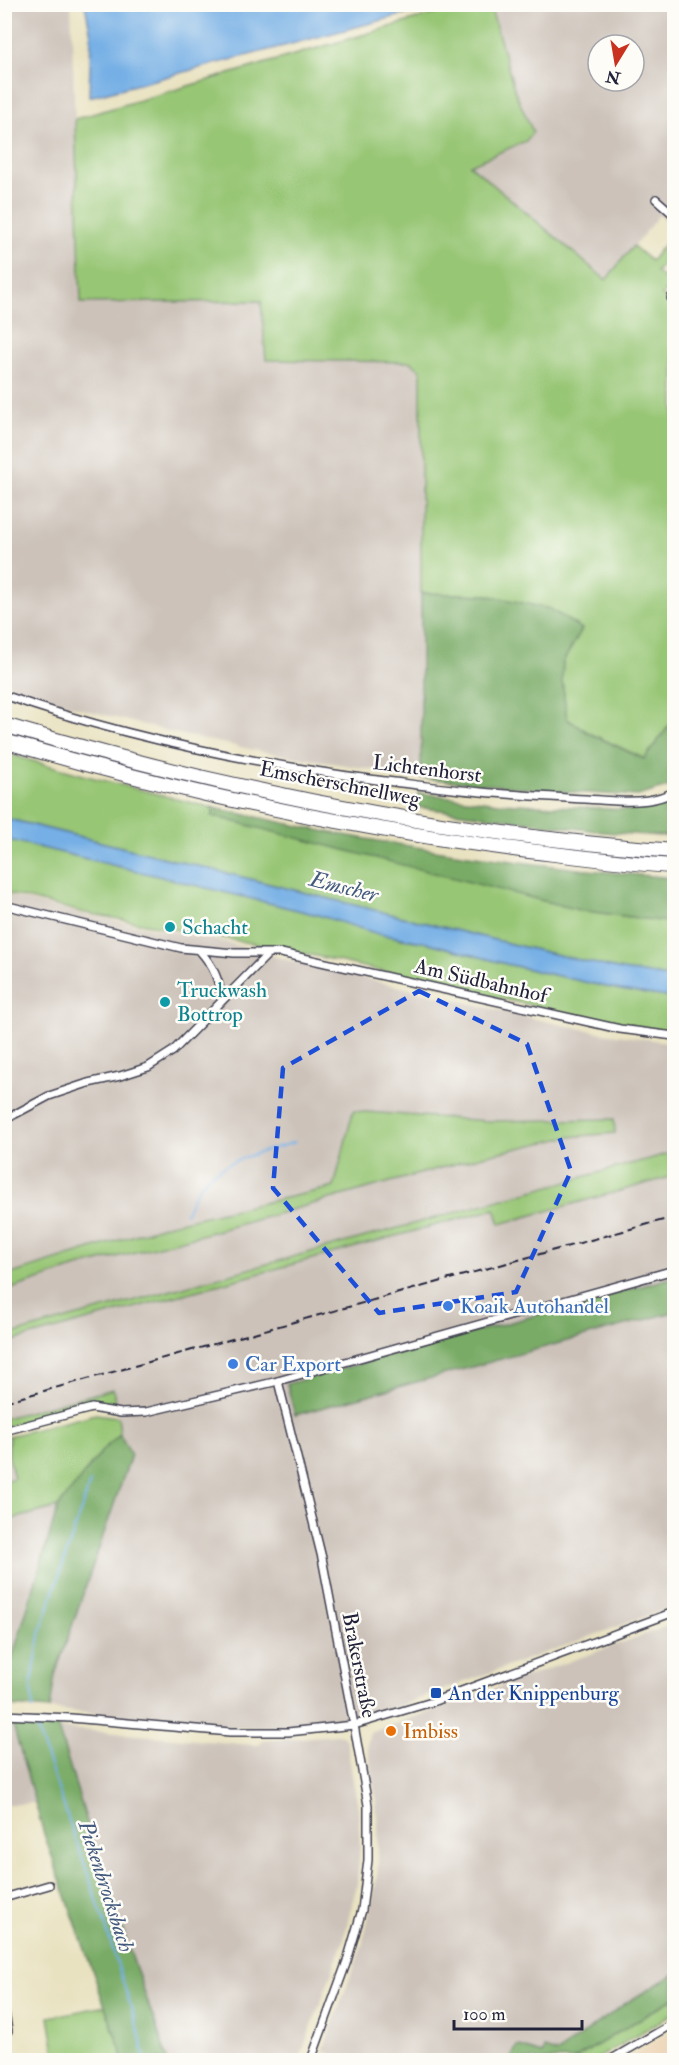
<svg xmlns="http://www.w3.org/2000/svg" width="679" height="2065" viewBox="0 0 679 2065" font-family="'IM FELL Double Pica',serif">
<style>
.built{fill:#eed7bb}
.industrial{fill:#ccc2b9;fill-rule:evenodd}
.green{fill:#97c675;stroke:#5c7458;stroke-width:1.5}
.forest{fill:#79ab66;stroke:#4e6650;stroke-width:1.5}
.water{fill:#74afe5;stroke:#4b6890;stroke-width:1.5}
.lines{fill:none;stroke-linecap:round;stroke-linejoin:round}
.stream{stroke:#74afe5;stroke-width:2}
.street-casing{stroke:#403f4f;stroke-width:10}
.highway-casing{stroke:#403f4f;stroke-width:16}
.street{stroke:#fff;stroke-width:7}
.highway{stroke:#fff;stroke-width:14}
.rail{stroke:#22223b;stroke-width:2;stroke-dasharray:9 4.5;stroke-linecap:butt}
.marked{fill:none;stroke:#1d4ed8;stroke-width:4.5;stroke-dasharray:12 8;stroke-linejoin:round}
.culture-dot{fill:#0f9aa8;stroke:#fdfcf7;stroke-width:2}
.shop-dot{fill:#3f7fe0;stroke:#fdfcf7;stroke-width:2}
.transit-dot{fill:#1a4fb4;stroke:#fdfcf7;stroke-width:2}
.food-dot{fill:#e8710a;stroke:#fdfcf7;stroke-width:2}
.labels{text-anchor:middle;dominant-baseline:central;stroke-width:5;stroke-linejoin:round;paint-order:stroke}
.street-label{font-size:21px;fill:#22223b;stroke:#fdfcf7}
.culture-label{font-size:21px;fill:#0d838f;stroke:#fdfcf7;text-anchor:start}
.shop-label{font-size:21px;fill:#366cbe;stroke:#fdfcf7;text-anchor:start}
.transit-label{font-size:21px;fill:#164399;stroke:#fdfcf7;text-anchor:start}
.food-label{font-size:21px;fill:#c56008;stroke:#fdfcf7;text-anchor:start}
.water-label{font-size:22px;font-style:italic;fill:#435a7f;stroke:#fdfcf7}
</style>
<rect width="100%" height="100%" fill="#fdfcf7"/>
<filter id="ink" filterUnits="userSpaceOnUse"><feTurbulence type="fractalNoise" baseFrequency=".0167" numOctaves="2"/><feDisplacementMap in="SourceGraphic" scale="12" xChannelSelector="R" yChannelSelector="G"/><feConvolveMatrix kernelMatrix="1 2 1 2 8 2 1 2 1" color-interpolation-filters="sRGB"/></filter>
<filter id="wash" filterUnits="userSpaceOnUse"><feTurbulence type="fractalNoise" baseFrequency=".008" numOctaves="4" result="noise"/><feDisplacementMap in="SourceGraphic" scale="24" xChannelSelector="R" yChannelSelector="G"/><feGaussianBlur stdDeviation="1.35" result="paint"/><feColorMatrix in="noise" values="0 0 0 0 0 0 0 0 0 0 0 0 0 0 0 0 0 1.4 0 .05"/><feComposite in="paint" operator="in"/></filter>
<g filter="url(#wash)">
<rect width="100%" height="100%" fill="#e9e2c1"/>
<path class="built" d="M674,2030V2060H622L638,2051Z"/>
<g class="industrial">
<path d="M5,5H71L81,303L262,301L266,360L411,362L421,371L420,765L412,776L259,751L183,735L85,710L5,683Z"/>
<path d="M490,5H674V211L665,220L659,215L607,280L469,165L525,141L533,132L515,92ZM598,45H634V81H598Z"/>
<path d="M5,895L85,915L225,942L295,962L557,1024L603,1033L674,1043V1606L368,1717L287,1728H230L50,1709L55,1675L131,1455L120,1434L113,1389L5,1418V1291L74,1268L216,1231L483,1156L568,1137L615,1132L614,1119L488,1121L334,1187L170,1224L5,1276Z"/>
<path d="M9,1436V1457L14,1478L5,1481V1438Z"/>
<path d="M58,1507L10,1665L7,1706H5V1521Z"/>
<path d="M674,1624V1974L626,2003L557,2053L542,2054L518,2046L510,2060H347L323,2051L362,1945L374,1893L378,1870V1825L375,1791L367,1744L370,1733Z"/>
<path d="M5,1722H12L35,1803L5,1805Z"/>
<path d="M58,1728L241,1744L258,1745L263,1741L336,1735L342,1736L346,1740L358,1808L360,1846L357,1884L343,1942L299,2060H168L105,1880Z"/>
</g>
<g class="green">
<path d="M465,5H490L515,92L533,132L526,141L470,165L606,280L633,246L651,261L674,232V251L656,272L671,284L662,295L674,306V719L645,759L589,733L567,719L562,680L563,662L582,629L550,609L486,595L421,593V371L411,362L266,360L261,301L81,303L75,119Z"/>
<path d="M4,753L98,779L213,808L212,815L579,910L674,923V978L622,970L511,944L5,818Z"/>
<path d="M5,839L318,915L401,939L429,943L506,964L620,990L674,998V1032L629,1028L294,951L85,913L5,893Z"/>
<path d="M353,1111L488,1121L614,1119L615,1133L568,1137L483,1156L216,1231L74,1268L5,1291V1276L170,1224L334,1187Z"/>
<path d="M674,1152V1176L500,1224L495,1209L5,1343V1336Z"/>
<path d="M113,1389L116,1407L90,1403L5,1427V1418Z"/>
<path d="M96,1414L118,1417L120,1434L102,1451L58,1507L5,1521V1481L14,1478L9,1457V1436Z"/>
<path d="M674,1998V2013L595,2060H573Z"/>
<path d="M105,2006L124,2060H45L44,2053L55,2052L49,2017Z"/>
</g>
<g class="forest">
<path d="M421,593L486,595L550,609L582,629L563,662L562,680L567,719L589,733L644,759L674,719V785L638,796L567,792L421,778Z"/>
<path d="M418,793L499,803L633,810L658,804L674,798V837L603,832L417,807Z"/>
<path d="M213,808C255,816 296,826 338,834C449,854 562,869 674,878V923L579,910L212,816Z"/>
<path d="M674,1277V1312L295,1415L287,1384Z"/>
<path d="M120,1434L131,1455L55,1675L50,1709L7,1706L10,1665L58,1507L102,1451Z"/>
<path d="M12,1722L57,1725L105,1880L168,2060H124L44,1834Z"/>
<path d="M674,1974V1998L573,2060H510L517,2046L542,2054L544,2049L557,2053L626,2003Z"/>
</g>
<g class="water">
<path d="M85,5V4L440,5L89,97L91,35Z"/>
<path d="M4,818L511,944L622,970L674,978V998L620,990L506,964L429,943L378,934L318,915L5,839Z"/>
</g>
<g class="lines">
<g class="stream">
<path d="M186,1213C191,1201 196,1189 205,1180C225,1159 268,1151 295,1142"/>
<path d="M33,1709L31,1686L41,1630L90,1483"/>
<path d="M35,1723L102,1915L140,2036L145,2060"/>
</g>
</g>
</g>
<g filter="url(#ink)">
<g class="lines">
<defs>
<g id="street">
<path d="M656,199L674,215"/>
<path d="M671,298L674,295"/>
<path d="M4,695C125,738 251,763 377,780C411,784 446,789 481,792C526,796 572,798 617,801C638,802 656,801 674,792"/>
<path d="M4,905L181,948L234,953H281L620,1029L674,1036"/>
<path d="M200,951C214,967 219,980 222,1000"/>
<path d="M4,1120L49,1096L88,1083L120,1076L148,1067L173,1051L268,954"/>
<path d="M278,1381L322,1558L354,1725L368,1805V1860L362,1910L347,1961L311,2060"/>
<path d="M4,1431L92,1408L121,1413L146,1412L274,1382L674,1270"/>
<path d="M4,1715L71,1718L230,1732H288L354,1725L432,1702L674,1612"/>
<path d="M4,1898L49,1885"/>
<path d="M4,2006L8,2031L4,2036"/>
<path d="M610,2060L674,2023"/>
</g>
<g id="highway">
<path d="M4,725C223,790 448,834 674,851"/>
<path d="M4,741C173,791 346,828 521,850C572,856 623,863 674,866"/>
</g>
</defs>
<use href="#street" class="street-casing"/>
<use href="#highway" class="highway-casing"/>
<use href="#street" class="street"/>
<use href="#highway" class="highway"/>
<path class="rail" d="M4,1402L674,1217"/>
</g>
</g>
<path class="marked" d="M419,991L527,1044L571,1171L516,1292L379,1313L273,1188L283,1068Z"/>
<g class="culture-dot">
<circle cx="170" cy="927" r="6"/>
<circle cx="165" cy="1002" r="6"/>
</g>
<g class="shop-dot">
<circle cx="448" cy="1306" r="6"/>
<circle cx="233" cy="1364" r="6"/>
</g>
<rect class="transit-dot" x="430" y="1687" width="12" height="12" rx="3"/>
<circle class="food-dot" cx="391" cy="1731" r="6"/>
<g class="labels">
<g class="street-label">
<text transform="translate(427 769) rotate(7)">Lichtenhorst</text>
<text transform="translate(340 784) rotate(11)">Emscherschnellweg</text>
<text transform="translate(481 981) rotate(13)">Am Südbahnhof</text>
<text transform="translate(359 1665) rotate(79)">Brakerstraße</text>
</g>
<g class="culture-label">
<text x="182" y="927">Schacht</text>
<text x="177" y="990">Truckwash<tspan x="177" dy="24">Bottrop</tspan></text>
</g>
<g class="shop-label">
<text x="460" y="1306">Koaik Autohandel</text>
<text x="245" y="1364">Car Export</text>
</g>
<g class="transit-label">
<text x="448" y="1693">An der Knippenburg</text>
</g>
<g class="food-label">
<text x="403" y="1731">Imbiss</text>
</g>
<g class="water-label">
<text transform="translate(344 887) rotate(14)">Emscher</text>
<text transform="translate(106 1886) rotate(72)">Piekenbrocksbach</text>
</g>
</g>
<rect width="679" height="2065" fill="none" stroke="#fdfcf7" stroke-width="24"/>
<g transform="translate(616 63) rotate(191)"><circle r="28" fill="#fdfcf7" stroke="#a5a5ac" stroke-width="1.5"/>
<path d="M0-4.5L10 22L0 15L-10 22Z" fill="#c8321e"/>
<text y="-9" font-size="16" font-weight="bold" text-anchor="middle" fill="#22223b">N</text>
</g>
<path d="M454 2020v9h128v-9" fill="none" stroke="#22223b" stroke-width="3"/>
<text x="463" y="2020" font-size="18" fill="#22223b" stroke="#fdfcf7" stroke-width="4.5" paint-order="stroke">100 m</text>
</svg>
